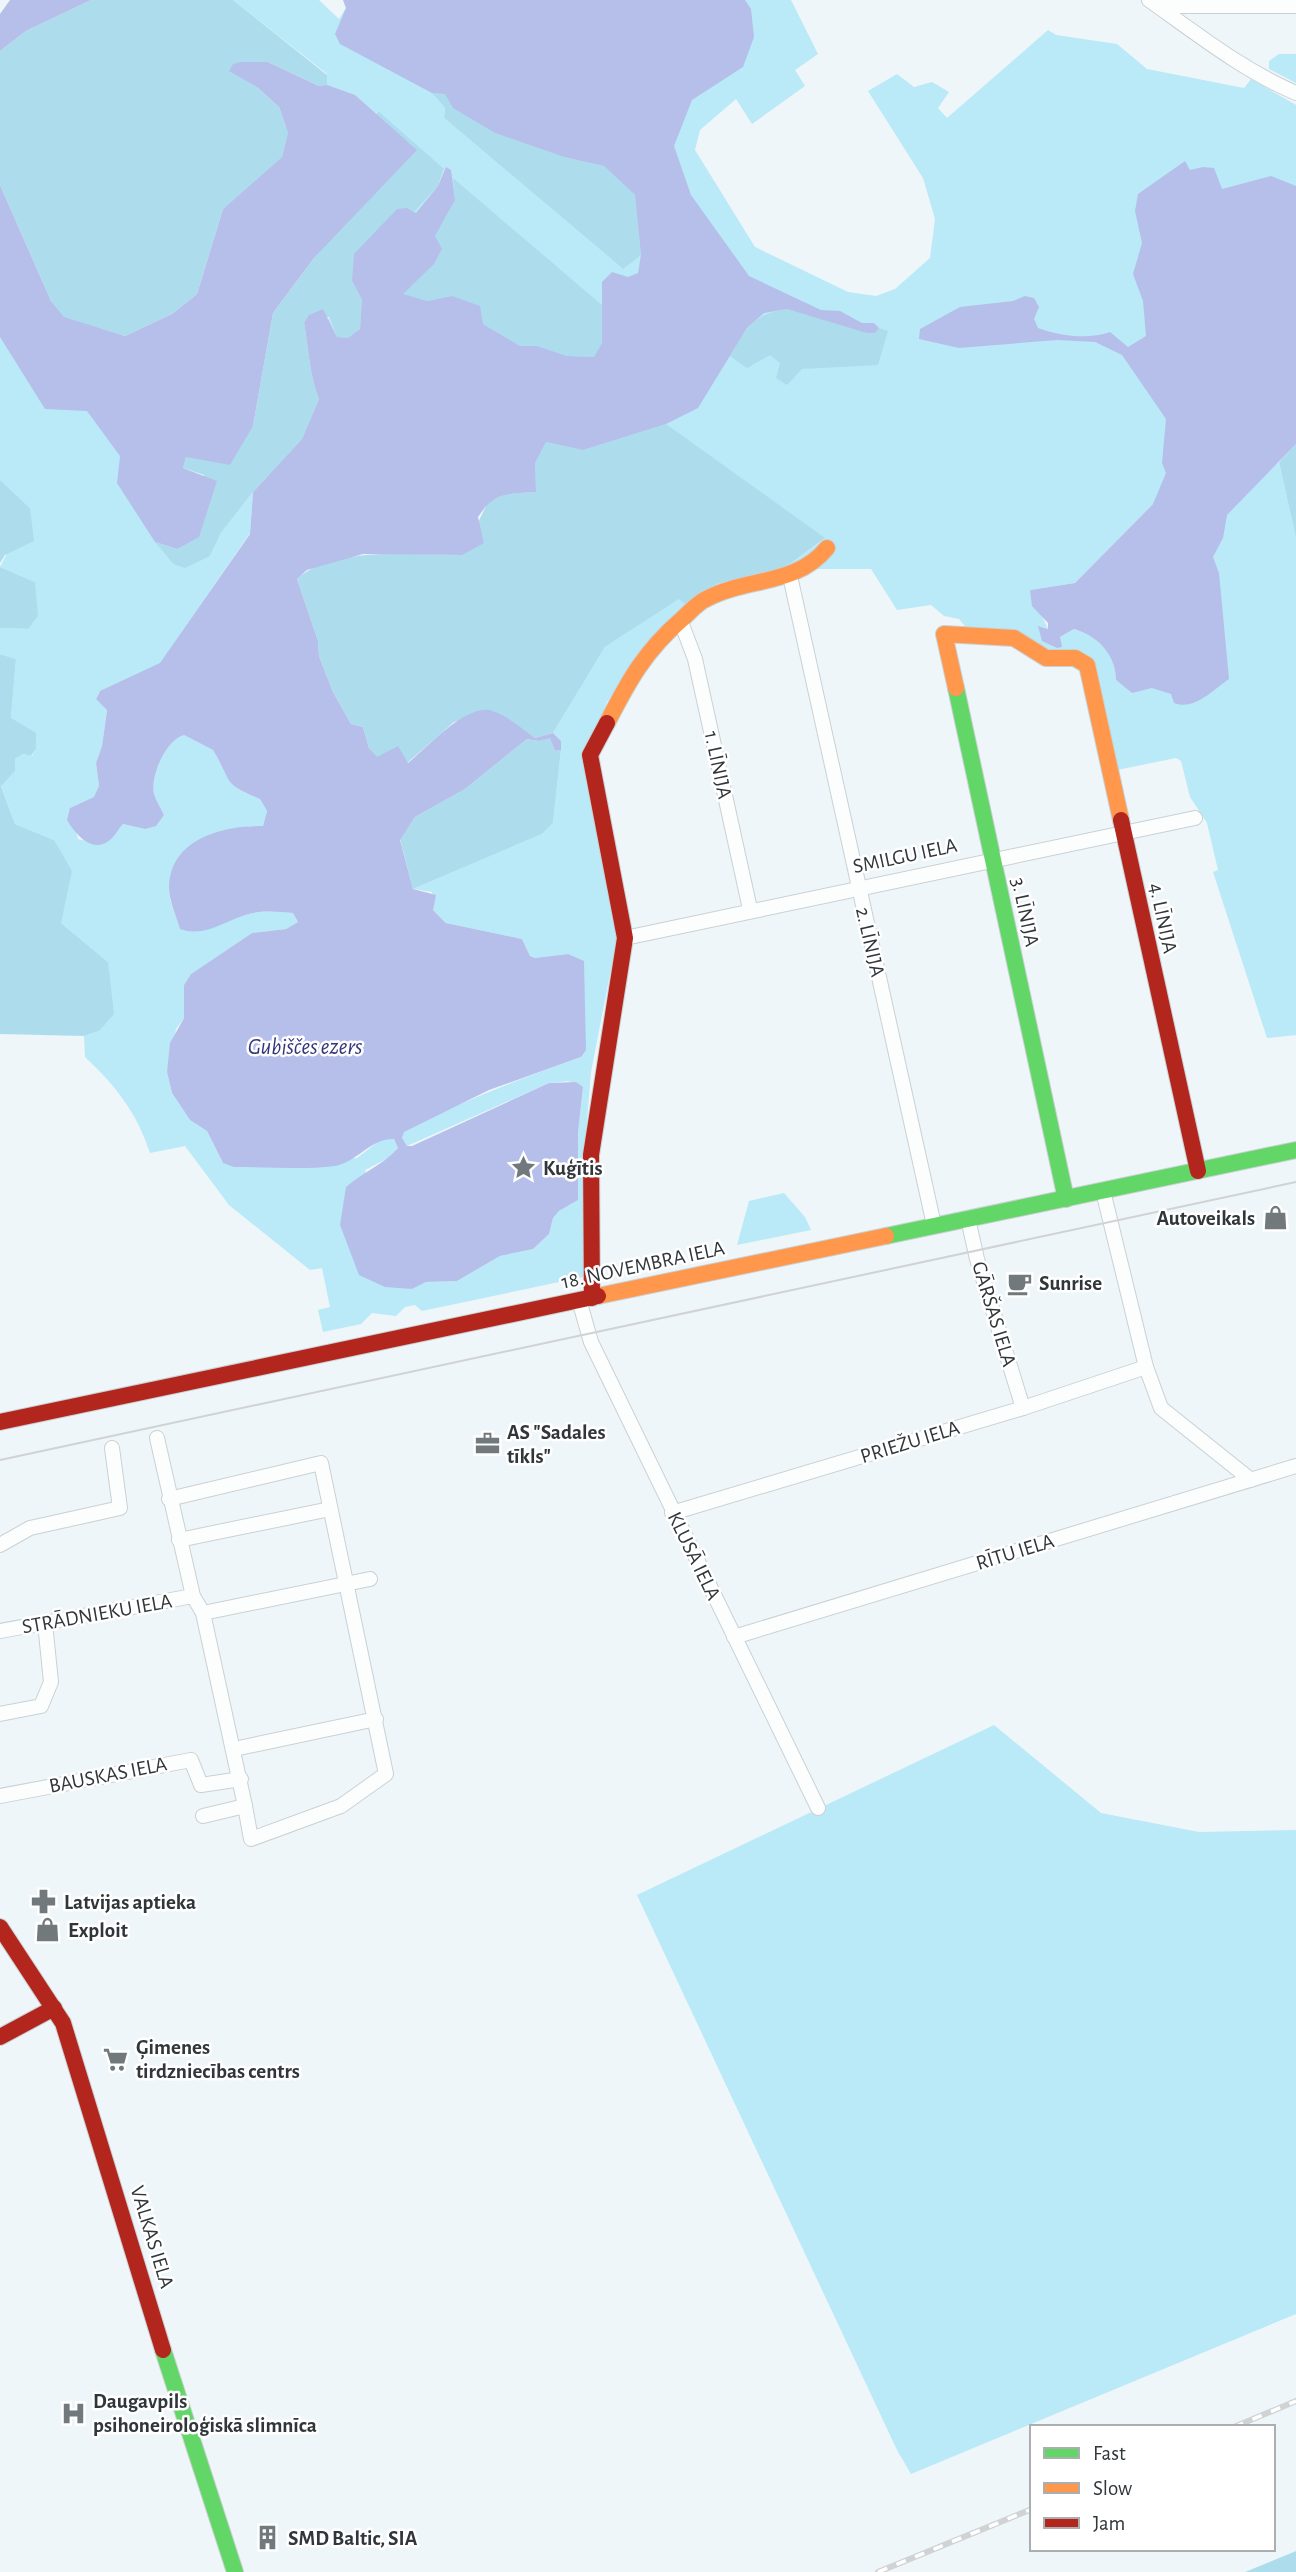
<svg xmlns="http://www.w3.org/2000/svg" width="1296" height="2572" viewBox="0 0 1296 2572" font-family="'Alegreya Sans',sans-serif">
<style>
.green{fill:#bae9f8;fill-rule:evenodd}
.forest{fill:#addded}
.water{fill:#b6bfea}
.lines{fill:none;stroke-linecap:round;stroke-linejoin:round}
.street-casing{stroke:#cad1d3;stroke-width:16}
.fast-casing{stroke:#cad1d3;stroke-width:18}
.slow-casing{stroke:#cad1d3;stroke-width:18}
.jam-casing{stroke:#cad1d3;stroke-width:18}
.street{stroke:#fcfefe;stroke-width:14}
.fast{stroke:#63d668;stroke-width:16}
.slow{stroke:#ff974d;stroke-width:16}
.jam{stroke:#b3261e;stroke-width:16}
.tram{stroke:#d0d2d3;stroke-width:2}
.rail-casing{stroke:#d0d2d3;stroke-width:6}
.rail{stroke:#fff;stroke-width:3.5;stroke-dasharray:10;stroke-linecap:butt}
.labels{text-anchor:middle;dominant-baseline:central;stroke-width:5;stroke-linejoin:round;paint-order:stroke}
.street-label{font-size:21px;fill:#303639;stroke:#fff}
.poi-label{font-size:21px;font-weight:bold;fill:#303639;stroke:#fff;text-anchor:start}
.water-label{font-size:23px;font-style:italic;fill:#33367c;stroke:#fff}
</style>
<rect width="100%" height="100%" fill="#eef6f9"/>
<g class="green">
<path d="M233,0H319L339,19L346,8L343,0H791L818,54L795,70L805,86L752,124L736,99L700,130L695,150L755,247L848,292L876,296L895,289L930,258L935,219L923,178L868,91L897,74L914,87L932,82L949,92L938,108L947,118L1048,30L1056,35L1117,44L1147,69L1244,88L1251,79L1296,105V444L1261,478L1279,462L1296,538V1035L1267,1038L1213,872L1218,870L1207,823L1190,797L1181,761L1176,758L1117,770L1097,681L1048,654L968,630L959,619L944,616L931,605L897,610L871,569H783L824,539L320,459L267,476L302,439L319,399C304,358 311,354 329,317L337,337L362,300L352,281L438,186L444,170L377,112L223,209L327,74ZM433,94L623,269L444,118L445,108ZM1153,504L1152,688L1132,692L1116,680C1116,654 1099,637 1074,629L1060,637L1039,626L1048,629L1030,590L1075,583Z"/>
<path d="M1279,54H1296V83L1269,69V61Z"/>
<path d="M0,310L97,391L145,507C143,531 159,546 173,564L210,556L221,533L253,492L250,533L160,664L151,681L99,692L96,699L107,709L102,746L96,763L99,786L95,797L70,808L78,839L98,844L123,824L145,829L164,815C161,808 156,801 154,794C150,776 166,740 184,735L213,750C232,781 222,784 260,799L267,811L263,826H249L169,884L170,900L180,928C218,932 217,923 249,914C263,910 278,912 293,913L298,922L286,929L252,933L191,974L184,985V1018L176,1029L167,1072L172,1093L190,1120L207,1131L223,1163L357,1158L383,1138L394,1139L398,1148L390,1157L365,1170L412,1289L426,1282L457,1281L500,1256L533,1249L549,1234L553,1218L559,1211L578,1200V1133L583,1087L568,1081L549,1083L407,1146L402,1139L403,1132C461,1101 520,1079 581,1057L568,954L535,958L530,956L522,939L446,923L433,910L432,892L413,889L542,834L553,823L561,750V741L553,733L605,647L680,598L690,608L649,642L607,702L587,753L618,933L591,1072L584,1156L583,1277L422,1311L415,1305L405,1307L396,1316L372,1313L361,1324L323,1332L318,1310L330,1307L322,1268L310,1270L229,1205L185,1146L150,1153C137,1113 116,1086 85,1057L84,1036L99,1031L108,962L61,923L54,840L15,824L1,785L15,771V759L23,754L32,756L36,749L11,718L16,659L0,654V628L28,629L35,582L0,567L30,508L0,480Z"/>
<path d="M784,1193L805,1217L811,1230L737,1245L749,1201Z"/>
<path d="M994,1725L1101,1813L1199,1832L1296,1830V2314L911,2474L897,2450L637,1895Z"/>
</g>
<g class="forest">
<path d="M91,0H233L327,75V85L319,86L268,62L230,71L258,88L279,107L288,133L282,157L223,209L197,294L172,314L125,336L64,318L51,301L0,185V51L26,31Z"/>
<path d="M432,93L445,94L495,133L564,157L604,166L635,195L641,255L623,269L444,118L445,108Z"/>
<path d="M378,111L444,169L438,186L352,281L362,300L360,329L348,338L337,337L329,317L304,323C309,351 309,373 319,399L302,439L253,492L221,533L210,556L185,568L173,564L155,542L177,549L204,475L183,468L186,456L253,426L273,313L314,258L411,144L404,141L376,114Z"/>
<path d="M453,178L603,306L602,343L594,357L567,356L537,346H520L483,324L452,296L427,301L402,295L455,200Z"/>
<path d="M787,309L875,333L879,328L888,331L878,365L802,369L787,385L776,378L780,363L770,355L747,368L730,356C748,327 751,315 787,309Z"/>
<path d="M666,424L825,538L783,569L717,584L690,608L679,599L605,647L553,733L535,738L493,711L454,722L407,763L377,758L369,748L363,727L351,724L333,692L319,656L318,641L297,579C333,545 415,555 462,555L488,502L506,494L536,492L535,463L546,442L583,450Z"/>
<path d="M1296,444V538L1279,462Z"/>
<path d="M0,480L30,508L34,541L5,555L0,563Z"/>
<path d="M0,567L35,582L38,616L28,629L0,628Z"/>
<path d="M0,654L16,659L11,718L36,733V749L31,756L23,754L15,759V771L1,786L15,824L54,840L72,871L61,923L108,962L114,1014L99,1031L84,1036L0,1034Z"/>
<path d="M550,737L555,751L561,750L553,823L542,834L413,889L400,839L415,817L465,789L527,739L539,741Z"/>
<path d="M1296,2551V2572H1245Z"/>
</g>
<g class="water">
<path d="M10,0H91L26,31L0,51V14Z"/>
<path d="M343,0H745L751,9L754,37L743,67L692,100L674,146L691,195L749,276L821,310L840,311L862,323H874L879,328L875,333H867L787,309L764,313L747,328L698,408L666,424L583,450L546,442L535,463L536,492C508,494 494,492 478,517L484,543L462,555L363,554L307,570L297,579L318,641L319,656L333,692L351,724L363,727L369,748L377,757L398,746L408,763C428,747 467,702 493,711C508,716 522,729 535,738L553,733L561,741V750L555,751L550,738L539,741L527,739L465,789L415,817L400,840L413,889L436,895L433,910L446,923L522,939L530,956L535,958L568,954L584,961L586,1050L581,1057L489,1090L404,1132L402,1138L407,1146H412L549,1083L576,1082L583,1087L578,1133V1200L559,1211L553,1218L549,1234L533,1249L500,1256L457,1281L426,1282L412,1289L385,1287L359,1275L340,1225L346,1187C362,1173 384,1164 398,1148L394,1139C371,1138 357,1162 335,1166C303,1170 267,1167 234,1167L223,1163L207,1131L190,1120L172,1093L167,1072L170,1043L184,1018V985L191,974L252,933L286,929L298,922L293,913C278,912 263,910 249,914C225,920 206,938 180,929C176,915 169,901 169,887C171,838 223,826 263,826L267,811L260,799C221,783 233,783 213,750L184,735C166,740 150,776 154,794C156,801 161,808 164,815L156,826L145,829L123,824C119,828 116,834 113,837C94,857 76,835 67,820L70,808L94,797L99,786L96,763L102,746L107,710L96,699L100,691L160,663L250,534L253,492L302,439L319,399C309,372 309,352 304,323L309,315L323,309L337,337L348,338L360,329L362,300L352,281L354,254L397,209L407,208L416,213L438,186L446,167L451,170L455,200L435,236L442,249L434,264L403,294L427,301L452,296L480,306L483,324L520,346H537L567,356L594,357L602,343V282L612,272L628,277L638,273L641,255L635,195L604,166L564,157L495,133L453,108L445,94L432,93L340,44L335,34L346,8Z"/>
<path d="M241,62H268L319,86L327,85L355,95L417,150L314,258L273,313L253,426L230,465L186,457L183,468L217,481L199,537L177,549L155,542L117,483L120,456L87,411L45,409L0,337V185L51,301L64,317L125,336L172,314L197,294L223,209L282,157L288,133L279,107L258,88L229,71L233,64Z"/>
<path d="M1185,161L1190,170L1203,167L1214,168L1222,189L1271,176L1296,186V444L1227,515L1223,538L1213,557L1219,573L1229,679C1213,690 1194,711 1174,703L1171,694L1152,688L1132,693L1116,680C1116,655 1098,636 1074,629L1060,637L1062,647L1057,648L1042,641L1038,626L1048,629V623L1032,606L1030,590L1075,583L1153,504L1166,473L1162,463L1166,419L1122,355L1095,342L1057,340L959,348L919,339L920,329L960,307L1013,301L1025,296L1034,298L1039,307L1034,319L1038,328C1060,336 1088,340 1110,332L1128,347L1146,336L1143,301L1133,274L1142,243L1135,211L1138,194Z"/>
</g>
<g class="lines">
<defs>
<g id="street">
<path d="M1149,0C1196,33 1242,70 1296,93"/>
<path d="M1158,6H1296"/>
<path d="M790,576L934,1225"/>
<path d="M681,622L695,659L750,909"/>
<path d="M625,938L1195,818"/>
<path d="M1103,1191L1146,1367L1161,1408L1251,1480"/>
<path d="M968,1219L977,1259L1023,1408"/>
<path d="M579,1300L591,1342L818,1808"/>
<path d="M157,1438L193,1596L203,1613L245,1806L203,1816"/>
<path d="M169,1499L321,1463L386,1774L341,1806L251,1839L245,1806"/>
<path d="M672,1513L1023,1408L1146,1367"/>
<path d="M179,1540L330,1509"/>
<path d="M0,1545L30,1528L120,1508L112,1448"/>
<path d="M203,1613L370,1579"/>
<path d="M0,1631L193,1596"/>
<path d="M734,1637L1296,1466"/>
<path d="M0,1714L41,1706L51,1682L45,1623"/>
<path d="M234,1749L376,1719"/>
<path d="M0,1796L191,1760L201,1785L241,1779"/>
</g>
<g id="fast">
<path d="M956,688L1066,1199"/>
<path d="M886,1236L1296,1150"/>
<path d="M163,2350L235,2572"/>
</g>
<g id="slow">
<path d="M956,688L944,634L1014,638L1046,658H1075L1087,665L1121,820"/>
<path d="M607,723C629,680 645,651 682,619C689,613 697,603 706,599C747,577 796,586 827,548"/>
<path d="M598,1296L886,1236"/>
</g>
<g id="jam">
<path d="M1121,820L1198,1171"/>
<path d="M592,1298L591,1155L625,938L590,755L607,723"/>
<path d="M0,1422L598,1296"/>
<path d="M0,1927L63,2023L163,2350"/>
<path d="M0,2037L54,2008"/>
</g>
</defs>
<use href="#street" class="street-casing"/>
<use href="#fast" class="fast-casing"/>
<use href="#slow" class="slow-casing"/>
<use href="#jam" class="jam-casing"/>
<use href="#street" class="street"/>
<use href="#fast" class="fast"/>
<use href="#slow" class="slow"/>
<use href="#jam" class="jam"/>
<path class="tram" d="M0,1460L1296,1182"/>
<defs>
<g id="rail">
<path d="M1234,2427L1296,2401"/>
<path d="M878,2572L1032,2509"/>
</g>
</defs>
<use href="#rail" class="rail-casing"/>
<use href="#rail" class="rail"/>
</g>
<defs>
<symbol id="sight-bare" viewBox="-9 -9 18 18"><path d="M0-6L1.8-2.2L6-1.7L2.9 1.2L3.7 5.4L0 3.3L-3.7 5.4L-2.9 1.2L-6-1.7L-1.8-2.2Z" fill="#72797c" stroke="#fff" stroke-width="2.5" paint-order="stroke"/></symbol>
<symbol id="shop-bare" viewBox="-9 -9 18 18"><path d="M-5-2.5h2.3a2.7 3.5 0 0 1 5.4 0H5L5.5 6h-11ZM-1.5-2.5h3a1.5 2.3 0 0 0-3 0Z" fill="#72797c" stroke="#fff" stroke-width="2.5" paint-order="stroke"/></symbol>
<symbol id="cafe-bare" viewBox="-9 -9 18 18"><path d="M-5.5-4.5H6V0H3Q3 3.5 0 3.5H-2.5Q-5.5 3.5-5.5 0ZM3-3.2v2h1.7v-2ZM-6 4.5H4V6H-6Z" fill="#72797c" stroke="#fff" stroke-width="2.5" paint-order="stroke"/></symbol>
<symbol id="office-bare" viewBox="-9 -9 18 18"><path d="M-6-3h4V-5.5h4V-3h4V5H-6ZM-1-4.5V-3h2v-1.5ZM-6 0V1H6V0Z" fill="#72797c" stroke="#fff" stroke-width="2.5" paint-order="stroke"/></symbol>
<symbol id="pharmacy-bare" viewBox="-9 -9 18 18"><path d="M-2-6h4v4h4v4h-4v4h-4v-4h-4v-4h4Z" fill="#72797c" stroke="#fff" stroke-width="2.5" paint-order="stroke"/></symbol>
<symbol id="supermarket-bare" viewBox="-9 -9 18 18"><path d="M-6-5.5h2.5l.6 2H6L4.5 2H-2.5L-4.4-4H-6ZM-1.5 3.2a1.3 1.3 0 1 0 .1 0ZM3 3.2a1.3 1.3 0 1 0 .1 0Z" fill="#72797c" stroke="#fff" stroke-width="2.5" paint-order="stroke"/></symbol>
<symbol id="hospital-bare" viewBox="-9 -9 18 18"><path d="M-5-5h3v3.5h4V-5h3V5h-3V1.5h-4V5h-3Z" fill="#72797c" stroke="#fff" stroke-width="2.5" paint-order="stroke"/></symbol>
<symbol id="building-bare" viewBox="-9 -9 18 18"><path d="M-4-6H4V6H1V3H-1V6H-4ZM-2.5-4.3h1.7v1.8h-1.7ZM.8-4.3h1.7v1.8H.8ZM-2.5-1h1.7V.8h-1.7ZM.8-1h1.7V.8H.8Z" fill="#72797c" stroke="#fff" stroke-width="2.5" paint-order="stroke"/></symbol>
</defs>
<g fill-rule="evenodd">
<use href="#sight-bare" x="506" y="1150" width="35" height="35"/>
<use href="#shop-bare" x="1258" y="1200" width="35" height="35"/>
<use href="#cafe-bare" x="1002" y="1266" width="35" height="35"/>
<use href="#office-bare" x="470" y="1426" width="35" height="35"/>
<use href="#pharmacy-bare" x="26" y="1884" width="35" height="35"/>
<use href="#shop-bare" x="30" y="1912" width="35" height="35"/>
<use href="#supermarket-bare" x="98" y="2042" width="35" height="35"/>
<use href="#hospital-bare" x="56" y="2396" width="35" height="35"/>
<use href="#building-bare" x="250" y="2520" width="35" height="35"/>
</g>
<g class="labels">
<g class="street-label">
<text transform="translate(718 765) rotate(78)">1. LĪNIJA</text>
<text transform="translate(905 856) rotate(-12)">SMILGU IELA</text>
<text transform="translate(1025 912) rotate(78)">3. LĪNIJA</text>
<text transform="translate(1163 918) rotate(78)">4. LĪNIJA</text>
<text transform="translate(870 942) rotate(77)">2. LĪNIJA</text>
<text transform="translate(643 1265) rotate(-12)">18. NOVEMBRA IELA</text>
<text transform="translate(994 1314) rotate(73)">GĀRŠAS IELA</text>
<text transform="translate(910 1442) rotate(-17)">PRIEŽU IELA</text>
<text transform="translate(1015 1552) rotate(-17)">RĪTU IELA</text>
<text transform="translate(694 1556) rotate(64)">KLUSĀ IELA</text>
<text transform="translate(97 1614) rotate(-10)">STRĀDNIEKU IELA</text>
<text transform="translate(108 1775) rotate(-11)">BAUSKAS IELA</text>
<text transform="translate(152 2237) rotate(73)">VALKAS IELA</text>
</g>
<g class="poi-label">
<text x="543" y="1168">Kuģītis</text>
<text x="1255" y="1218" text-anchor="end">Autoveikals</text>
<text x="1039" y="1283">Sunrise</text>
<text x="507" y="1432">AS "Sadales<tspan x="507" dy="24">tīkls"</tspan></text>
<text x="64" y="1902">Latvijas aptieka</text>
<text x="68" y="1930">Exploit</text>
<text x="136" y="2047">Ģimenes<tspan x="136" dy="24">tirdzniecības centrs</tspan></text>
<text x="93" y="2401">Daugavpils<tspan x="93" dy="24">psihoneiroloģiskā slimnīca</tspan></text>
<text x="288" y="2538">SMD Baltic, SIA</text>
</g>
<g class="water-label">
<text x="305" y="1047">Gubiščes ezers</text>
</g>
</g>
<rect x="1030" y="2425" width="245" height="126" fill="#ffffff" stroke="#acafb0" stroke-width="2"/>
<rect x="1044" y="2448" width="35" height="10" fill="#63d668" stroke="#acafb0" stroke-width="2"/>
<text x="1093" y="2460" font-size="21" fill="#303639">Fast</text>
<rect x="1044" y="2483" width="35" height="10" fill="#ff974d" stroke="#acafb0" stroke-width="2"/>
<text x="1093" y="2495" font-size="21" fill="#303639">Slow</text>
<rect x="1044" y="2518" width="35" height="10" fill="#b3261e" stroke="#acafb0" stroke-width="2"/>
<text x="1093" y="2530" font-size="21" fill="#303639">Jam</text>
</svg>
